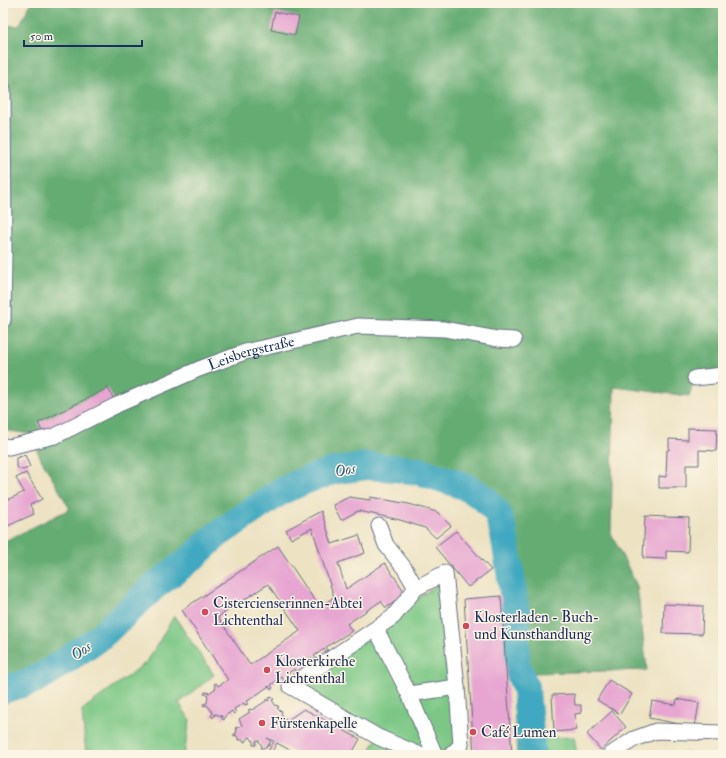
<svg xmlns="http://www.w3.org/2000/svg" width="726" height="758" viewBox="0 0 726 758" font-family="'IM FELL Double Pica',serif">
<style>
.green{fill:#7cc785;stroke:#4c7b72}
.forest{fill:#65ac72;stroke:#406e68}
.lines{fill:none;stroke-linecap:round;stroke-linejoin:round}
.river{stroke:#40a8c0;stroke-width:28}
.building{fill:#e7a6d1;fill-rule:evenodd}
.minor-casing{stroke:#646e81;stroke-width:17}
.minor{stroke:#fff;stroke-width:15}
.poi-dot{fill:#d1495b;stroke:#fcf5e5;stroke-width:1.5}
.labels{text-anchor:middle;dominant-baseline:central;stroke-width:3;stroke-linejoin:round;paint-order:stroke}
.street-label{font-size:15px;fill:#1b2f5e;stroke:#fcf5e5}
.poi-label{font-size:15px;fill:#1b2f5e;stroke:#fcf5e5;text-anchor:start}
.water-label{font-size:16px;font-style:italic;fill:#285980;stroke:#fcf5e5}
</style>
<rect width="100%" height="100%" fill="#fcf5e5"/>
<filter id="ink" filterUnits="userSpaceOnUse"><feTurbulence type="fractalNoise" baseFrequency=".025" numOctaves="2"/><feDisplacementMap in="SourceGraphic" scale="8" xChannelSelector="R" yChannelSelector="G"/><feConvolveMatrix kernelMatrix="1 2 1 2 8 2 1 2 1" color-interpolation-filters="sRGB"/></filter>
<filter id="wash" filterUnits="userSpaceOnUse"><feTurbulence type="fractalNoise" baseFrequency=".012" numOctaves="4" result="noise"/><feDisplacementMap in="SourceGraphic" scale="16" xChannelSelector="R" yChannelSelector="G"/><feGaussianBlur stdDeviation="0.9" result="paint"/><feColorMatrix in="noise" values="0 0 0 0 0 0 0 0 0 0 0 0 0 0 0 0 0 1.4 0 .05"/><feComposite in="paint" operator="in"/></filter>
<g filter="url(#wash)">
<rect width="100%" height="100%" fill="#ede2c2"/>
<g class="green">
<path d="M443,581L460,746L451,755H367L378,737L290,686L393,617L421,596Z"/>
<path d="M174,616L214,675L179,703L190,720L184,755H86L82,710L147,662Z"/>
<path d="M574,737L577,755H538L537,738Z"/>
</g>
<path class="forest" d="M31,3H723V375L695,378L689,396L614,387L611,533L637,586L647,670L533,673L538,755H517L508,608L502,548L494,519L478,500L442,483L374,471L333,477L287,495L171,580L107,636L38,685L3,697V542L70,509L40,457L30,434L3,430V25L19,26Z"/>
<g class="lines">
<path class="river" d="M3,690L32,681L47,673L100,637L156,585L192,558L217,535L283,490L309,479L333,471L368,466L395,468L419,471L464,486L484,498L498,514L504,534L510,571L516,613V663L526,690L532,755"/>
</g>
<g id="blocks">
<g class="building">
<path d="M275,12L299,17L295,35L271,30Z"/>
<path d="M108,388L114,400L44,435L38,423Z"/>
<path d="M688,428L717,429L716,451L699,450V465H686V488H659V476L666,477L667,450H669V439L688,440Z"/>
<path d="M25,455L30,467L23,470L18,468L16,464V458Z"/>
<path d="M26,473L42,499L30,505L34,514L3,528V502L24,492L16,478Z"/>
<path d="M349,497L370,500V497L409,504L437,512L451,526L436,538L425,528L400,520L368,513L358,511L341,520L333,505Z"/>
<path d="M321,511L332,544L359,535L365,553L338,563L346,589L385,563L406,594L386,608L381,601L347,624L352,631L326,647L328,651L326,652L324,649L314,656L316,659L313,660L311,658L308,660L311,665L299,672H296L294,669L284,676L287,679L284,681L282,677L271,685L273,688L271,690L269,686L246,702L248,704L245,705L244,703L234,709L236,713L234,714L232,711L225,716L224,720L222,719V716L215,714L213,718L211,716L213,713L207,705L204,706L203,704L207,703L208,695L204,694L205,692L209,693L216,688L214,684L216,683L218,686L228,680L182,610L278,546L319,607L334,597L312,528L291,539L286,530ZM268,584L300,631L250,665L218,617Z"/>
<path d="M645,516L689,518L688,552L666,551V559L643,558Z"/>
<path d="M456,531L491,570L468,587L435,547Z"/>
<path d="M501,596L512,755H474L464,599Z"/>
<path d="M664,604L703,606L702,634L663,633Z"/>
<path d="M609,680L632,694L620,714L597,700Z"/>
<path d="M574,694L575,705H581V713L575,714L576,730L554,732L552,695Z"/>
<path d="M270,697L271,698L272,697L274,699L272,700L276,706L277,705L279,707L277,708L280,711L281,710L282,712L281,713L286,721L304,709L360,739L351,755H299L277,743L270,755H266L274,741L267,738L271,742L268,745H270L263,748H261L262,746L258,740L256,741V745H253V741L250,737L246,740L245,742L243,741L244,740H238V738L236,735L234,736V734H236L237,729H235L236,727L238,728L242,725L239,719L250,712L248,710L251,709L252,710L266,701V699L268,701Z"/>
<path d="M677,699L699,703L695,727L649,718L652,701L676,705Z"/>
<path d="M720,703H723V722H721Z"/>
<path d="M612,711L626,727L601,750L587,734Z"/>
<path d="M685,751L701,754V755H685Z"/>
</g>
</g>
</g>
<g filter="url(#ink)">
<use href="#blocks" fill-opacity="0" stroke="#646e81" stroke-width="1"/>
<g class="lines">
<defs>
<g id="minor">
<path d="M3,89L4,255L3,320"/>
<path d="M695,378L723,375"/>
<path id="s1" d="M3,446L9,447L55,436L117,405L199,369L245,352L358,326L444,329L498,339L514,340"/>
<path d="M379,526L386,545L405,569L416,588"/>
<path d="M376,629L409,694L435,755"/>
<path d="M409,694L457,687"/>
<path d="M420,755L378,737L290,686L393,617L416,588L445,573L457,687L461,745L451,755"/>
<path d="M610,755L634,739L656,731L723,733"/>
</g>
</defs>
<use href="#minor" class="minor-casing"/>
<use href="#minor" class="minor"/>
</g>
</g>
<g class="poi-dot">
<circle cx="205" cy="612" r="4"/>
<circle cx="466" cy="626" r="4"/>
<circle cx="267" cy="670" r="4"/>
<circle cx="262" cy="723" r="4"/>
<circle cx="473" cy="732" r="4"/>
</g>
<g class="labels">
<g class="street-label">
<text stroke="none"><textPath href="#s1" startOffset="267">Leisbergstraße</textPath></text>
</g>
<g class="poi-label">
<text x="213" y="603">Cistercienserinnen-Abtei<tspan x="213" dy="17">Lichtenthal</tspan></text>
<text x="474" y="617">Klosterladen - Buch-<tspan x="474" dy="17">und Kunsthandlung</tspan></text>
<text x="275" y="661">Klosterkirche<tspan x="275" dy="17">Lichtenthal</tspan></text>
<text x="270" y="723">Fürstenkapelle</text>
<text x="481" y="732">Café Lumen</text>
</g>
<g class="water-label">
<text transform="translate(345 470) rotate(-11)">Oos</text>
<text transform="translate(81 651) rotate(-34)">Oos</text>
</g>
</g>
<rect width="726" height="758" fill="none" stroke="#fcf5e5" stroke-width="16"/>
<path d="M24 40v6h118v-6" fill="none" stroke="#1b2f5e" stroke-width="2"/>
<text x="30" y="40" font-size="12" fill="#1b2f5e" stroke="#fcf5e5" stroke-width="3" paint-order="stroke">50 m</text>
</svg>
